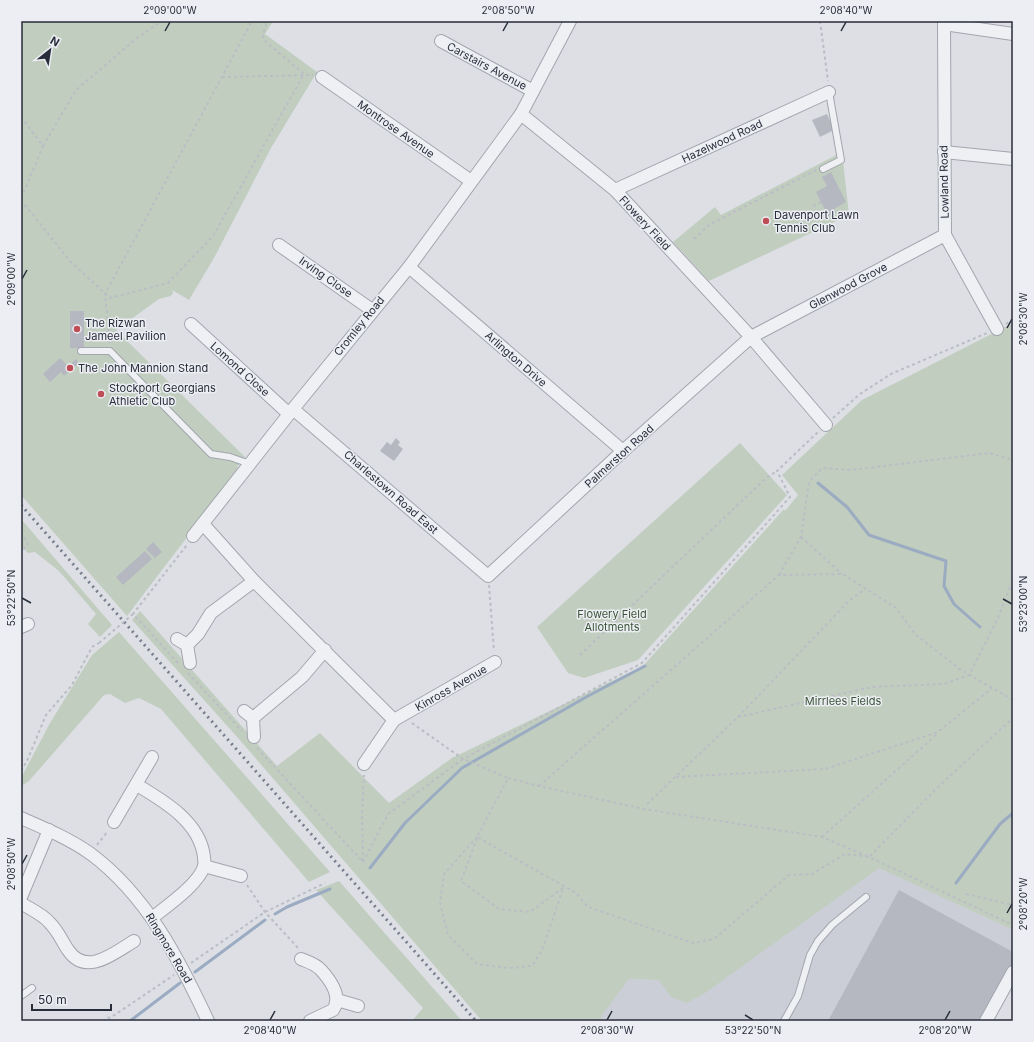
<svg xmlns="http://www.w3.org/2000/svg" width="1034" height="1042" viewBox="0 0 1034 1042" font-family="Inter,sans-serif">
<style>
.built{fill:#cbced6}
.green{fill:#c1cebf}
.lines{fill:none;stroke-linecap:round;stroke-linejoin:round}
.stream{stroke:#9babc2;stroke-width:3}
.building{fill:#b5b8c1}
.lane-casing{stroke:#a3a6ae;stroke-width:8}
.street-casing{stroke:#a3a6ae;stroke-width:14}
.path{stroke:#bbbdc4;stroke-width:2;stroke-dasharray:3 3;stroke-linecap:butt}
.lane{stroke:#eff0f4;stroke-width:6}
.street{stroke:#eff0f4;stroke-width:12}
.rail{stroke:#787e8d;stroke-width:3;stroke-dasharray:2 4;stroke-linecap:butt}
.path-bridge{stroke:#bbbdc4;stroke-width:2;stroke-dasharray:3 3;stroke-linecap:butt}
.ticks{fill:none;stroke:#282d3a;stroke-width:1.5}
.poi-dot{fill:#bf4d55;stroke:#eceef3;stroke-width:1.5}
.labels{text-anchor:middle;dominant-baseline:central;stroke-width:3;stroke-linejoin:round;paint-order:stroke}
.street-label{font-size:11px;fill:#282d3a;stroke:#eceef3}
.poi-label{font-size:11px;fill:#282d3a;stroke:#eceef3;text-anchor:start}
.park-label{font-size:11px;fill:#3a5437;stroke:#eceef3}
.neatline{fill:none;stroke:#282d3a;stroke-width:1.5}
.ticks-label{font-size:10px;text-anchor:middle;fill:#282d3a}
</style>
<rect width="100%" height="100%" fill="#dddfe5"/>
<path class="built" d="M878,867L1013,930V984L993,1021H585L629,979L718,981Z"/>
<g class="green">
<path d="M21,21H273L265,34L317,72L271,148L214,258L189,300L172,290L173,293L171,296L159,299L116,330L245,457L237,467L239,469L127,616L21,495Z"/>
<path d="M842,152L849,215L709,281L673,242L715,207L721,215Z"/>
<path d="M1013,323V930L879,868L705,993L687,1003L671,997L659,980L629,979L602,1015L600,1021H482L239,739L132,620L140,611L277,766L320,733L389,803L452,758L643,666L784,509L785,511L798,495L782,475L862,400Z"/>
<path d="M740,443L787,495L638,660L584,678L568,673L537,627Z"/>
<path d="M21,519L112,625L100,637L88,624L96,614L59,571L35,552L28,553L21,545Z"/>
<path d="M119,632L330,872L309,882L161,709L139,698L125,703L110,694L104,695L29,781L23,785L21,783V778L50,723L92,655Z"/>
<path d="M339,881L462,1021H412L423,1008L316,890Z"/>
</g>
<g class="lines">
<g class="stream">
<path d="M818,483L847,507L869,535L946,561L944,586L954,604L980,627"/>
<path d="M370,868L405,823L462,768L588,696L645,666"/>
<path d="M956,883L1000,824L1013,813"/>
<path d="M275,914L287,907L330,889"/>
<path d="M195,972L265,920"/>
<path d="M130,1021L180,983"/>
</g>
</g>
<g class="building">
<path d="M827,114L834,130L820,137L812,120Z"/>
<path d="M831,172L846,202L834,209L836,212L828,216L816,192L827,186L822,177Z"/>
<rect x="70" y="311" width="14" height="37"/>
<path d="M60,358L68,366L76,359L79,363L64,376L61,372L50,382L43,374Z"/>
<path d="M396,438L400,442L398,445L403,449L394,461L380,451L387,442L391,445Z"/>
<path d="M153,542L162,552L155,558L146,549Z"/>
<path d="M145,551L152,559L123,585L116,577Z"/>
<path d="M899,890L1013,952V962L981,1021H828Z"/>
<path d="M766,1019V1021H751V1020Z"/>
</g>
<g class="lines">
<defs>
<g id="lane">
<path d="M823,169L841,160L829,92"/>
<path d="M81,351H110L211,454L230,457L250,464"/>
<path d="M21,996L32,988"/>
<path d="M784,1021L798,996L810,955L818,941L832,925L866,897"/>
</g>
<g id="street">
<path d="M570,21L521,114L615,190L751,337L826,425"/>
<path d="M944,21L945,235L997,329"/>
<path d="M944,24L1013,34"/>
<path d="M441,41L533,91"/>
<path d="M322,77L471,181"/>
<path d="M944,152L1013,159"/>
<path d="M615,190L829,92"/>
<path d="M279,245L372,310"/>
<path d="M409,267L623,451"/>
<path d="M191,324L289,414"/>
<path d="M293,409L488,576L623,451L751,337L945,235"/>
<path d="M203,524L254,581L394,720L495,662"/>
<path d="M193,536L293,409L409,267L521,114"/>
<path d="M21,627L28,624"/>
<path d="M177,639L187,645L190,663"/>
<path d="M187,645L198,634L211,613L254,581"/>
<path d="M244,711L253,718L254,737"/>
<path d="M253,718L302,677L325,650"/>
<path d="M364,764L394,720"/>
<path d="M137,785C164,801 200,822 204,857C204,859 205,864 204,866C199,884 167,906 152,918"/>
<path d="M21,818C44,828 70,839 91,854C147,896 179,959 208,1021"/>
<path d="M114,822L152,757"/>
<path d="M204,866L241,876"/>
<path d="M21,897L49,830"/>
<path d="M21,903C30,909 42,914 49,922C59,932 61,940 68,950C86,977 114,953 134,941"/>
<path d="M301,959C308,962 316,964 321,970C331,981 342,997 333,1010L310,1021"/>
<path d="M337,1000L358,1006"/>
<path d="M986,1021L1013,972"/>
</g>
</defs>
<use href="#lane" class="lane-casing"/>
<use href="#street" class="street-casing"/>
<g class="path">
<path d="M820,21L828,81"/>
<path d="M222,77L313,75"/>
<path d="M21,117L43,146L21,199"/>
<path d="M43,146L76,90L137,38L162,21"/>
<path d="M21,200L70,261L110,298L168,283L213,236L304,74L264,40L263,35L267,21"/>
<path d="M813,206L821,202"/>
<path d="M694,239L709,225L816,170"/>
<path d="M1006,324L1013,319"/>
<path d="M110,343L105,294L252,21"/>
<path d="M833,418L860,394L891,374L987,333"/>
<path d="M21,532L28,544L21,552"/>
<path d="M801,537L842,574"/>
<path d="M779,575L801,537L809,482L822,468L851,470L990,453L1013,460"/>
<path d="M489,585L494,651"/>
<path d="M580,655L766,478L777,471"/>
<path d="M178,663L133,614L187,545"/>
<path d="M188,673L242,731"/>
<path d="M738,717L872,687L944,684L969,675L997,620L1013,580"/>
<path d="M412,723L463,759L642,663L790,497L777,471L818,432"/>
<path d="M257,748L363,862"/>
<path d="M21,771L27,761L46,715L72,685L92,647L99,643"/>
<path d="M676,777L825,769L938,732L992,688"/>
<path d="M508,778L539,786L644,809L822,837L869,857L940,785L1013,718"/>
<path d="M539,786L779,575L843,574L896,608L916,635L961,670L1013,700"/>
<path d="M647,804L738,717L849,601L865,589"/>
<path d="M477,837L444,874L440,903L448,935L477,964L509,968L532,966L542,950L564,886"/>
<path d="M822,837L938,733"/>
<path d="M477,838L461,881L499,909L530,912L564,887"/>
<path d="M97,845L108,831"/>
<path d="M363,861L362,817L364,775"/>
<path d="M363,862L388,814L463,759L508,778L477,837L576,893L588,907L693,943L714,939L789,875L812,874L845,854L869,857L1013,925"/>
<path d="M247,885L265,912L298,948"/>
<path d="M966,894L1013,905"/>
<path d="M191,963L265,912L325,883"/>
<path d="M102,1021L113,1016L174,975"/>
</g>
<use href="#lane" class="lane"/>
<use href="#street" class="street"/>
<path class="rail" d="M21,505L476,1021"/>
<path class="path-bridge" d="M99,643L133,614"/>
</g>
<path class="ticks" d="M165,31L170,22M503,31L508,22M841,31L846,22M22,279L27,270M1007,328L1012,319M22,598L31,603M1003,599L1012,604M22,864L27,855M1007,913L1012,904M745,1015L753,1020M270,1020L275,1011M607,1020L612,1011M945,1020L950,1011"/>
<g class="poi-dot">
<circle cx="766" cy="221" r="4"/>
<circle cx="77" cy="329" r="4"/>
<circle cx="70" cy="368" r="4"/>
<circle cx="101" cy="394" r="4"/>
</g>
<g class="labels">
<g class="street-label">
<text transform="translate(487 66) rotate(28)">Carstairs Avenue</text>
<text transform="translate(396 129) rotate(35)">Montrose Avenue</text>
<text transform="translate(722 141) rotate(-25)">Hazelwood Road</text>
<text transform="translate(944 182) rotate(-91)">Lowland Road</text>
<text transform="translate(645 223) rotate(47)">Flowery Field</text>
<text transform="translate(326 277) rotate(35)">Irving Close</text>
<text transform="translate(848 286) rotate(-28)">Glenwood Grove</text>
<text transform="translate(359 326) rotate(-51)">Cromley Road</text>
<text transform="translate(516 359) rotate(41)">Arlington Drive</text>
<text transform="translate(240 369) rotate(42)">Lomond Close</text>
<text transform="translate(619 456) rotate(-42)">Palmerston Road</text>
<text transform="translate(391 492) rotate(41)">Charlestown Road East</text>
<text transform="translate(451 688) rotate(-30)">Kinross Avenue</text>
<text transform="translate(169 948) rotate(59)">Ringmore Road</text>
</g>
<g class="poi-label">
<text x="774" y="215">Davenport Lawn<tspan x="774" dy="13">Tennis Club</tspan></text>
<text x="85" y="323">The Rizwan<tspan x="85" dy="13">Jameel Pavilion</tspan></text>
<text x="78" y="368">The John Mannion Stand</text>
<text x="109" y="388">Stockport Georgians<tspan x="109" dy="13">Athletic Club</tspan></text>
</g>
<g class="park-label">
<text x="612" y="614">Flowery Field<tspan x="612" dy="13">Allotments</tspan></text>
<text x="843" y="701">Mirrlees Fields</text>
</g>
</g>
<rect width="1034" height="1042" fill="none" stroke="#eceef3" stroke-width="44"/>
<g transform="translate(50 50) rotate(30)" stroke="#eceef3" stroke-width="3" paint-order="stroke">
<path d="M0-3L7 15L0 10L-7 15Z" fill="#282d3a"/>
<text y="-6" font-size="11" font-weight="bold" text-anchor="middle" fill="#282d3a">N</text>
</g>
<path d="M32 1004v6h79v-6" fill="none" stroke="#282d3a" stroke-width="2"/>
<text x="38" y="1004" font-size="12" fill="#282d3a" stroke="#eceef3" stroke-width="3" paint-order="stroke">50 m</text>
<rect x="22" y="22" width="990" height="998" class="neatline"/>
<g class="ticks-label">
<text x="170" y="14">2°09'00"W</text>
<text x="508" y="14">2°08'50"W</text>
<text x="846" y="14">2°08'40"W</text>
<text transform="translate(11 279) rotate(-90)" y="4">2°09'00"W</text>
<text transform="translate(1023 319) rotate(-90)" y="4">2°08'30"W</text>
<text transform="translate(11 598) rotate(-90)" y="4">53°22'50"N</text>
<text transform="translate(1023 604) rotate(-90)" y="4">53°23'00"N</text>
<text transform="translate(11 864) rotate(-90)" y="4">2°08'50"W</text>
<text transform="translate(1023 904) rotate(-90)" y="4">2°08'20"W</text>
<text x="270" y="1034">2°08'40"W</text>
<text x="607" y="1034">2°08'30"W</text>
<text x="753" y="1034">53°22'50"N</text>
<text x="945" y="1034">2°08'20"W</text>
</g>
</svg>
